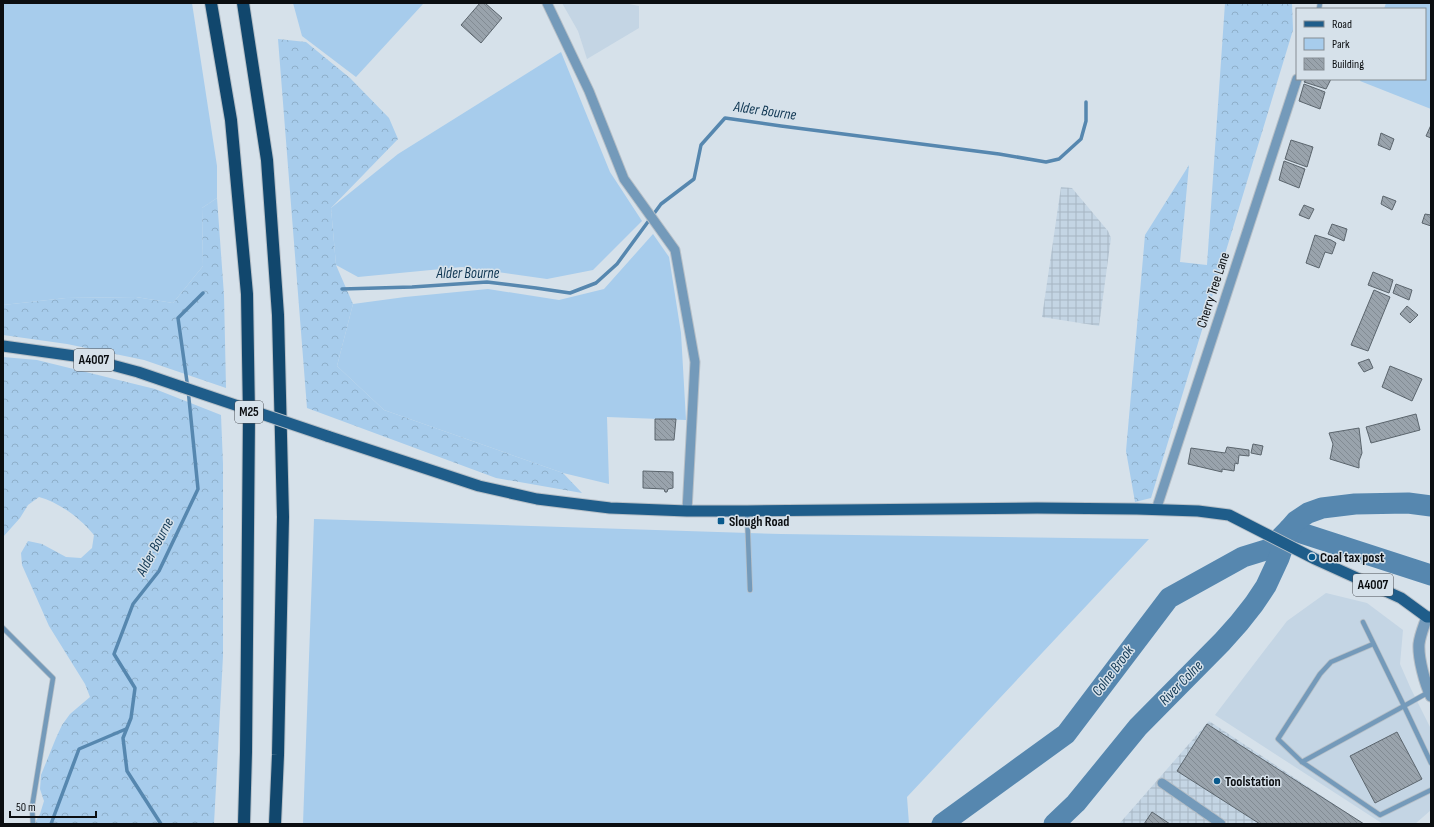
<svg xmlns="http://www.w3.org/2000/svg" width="1434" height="827" viewBox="0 0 1434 827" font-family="'Sofia Sans Condensed',sans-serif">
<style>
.built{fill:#c4d5e4}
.industrial{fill:url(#industrial-grid)}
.green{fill:#a7ccec}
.forest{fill:url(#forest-crowns)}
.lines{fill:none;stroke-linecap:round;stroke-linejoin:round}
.stream{stroke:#5687af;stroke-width:3.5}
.river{stroke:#5687af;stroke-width:21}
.building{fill:url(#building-back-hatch);stroke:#5b656d}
.service-casing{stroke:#b6bfc7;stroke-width:6}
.minor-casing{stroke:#b6bfc7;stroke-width:11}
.tertiary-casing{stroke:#b6bfc7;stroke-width:13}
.primary-casing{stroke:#b6bfc7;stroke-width:13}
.motorway-casing{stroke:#b6bfc7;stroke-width:14}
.service{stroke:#749aba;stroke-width:4.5}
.minor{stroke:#749aba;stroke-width:9}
.tertiary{stroke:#749aba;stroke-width:11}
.primary{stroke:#1f5d8a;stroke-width:11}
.motorway{stroke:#11476d;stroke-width:12}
.primary-bridge-casing{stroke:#b6bfc7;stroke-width:13;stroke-linecap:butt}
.primary-bridge{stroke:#1f5d8a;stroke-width:11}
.poi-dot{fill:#095a8d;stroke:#d6e1ea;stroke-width:1.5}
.labels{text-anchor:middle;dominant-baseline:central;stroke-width:3;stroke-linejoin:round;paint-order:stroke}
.shield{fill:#d6e1ea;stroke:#484d52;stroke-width:1}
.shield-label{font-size:13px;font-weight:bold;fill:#0b0e11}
.street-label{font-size:14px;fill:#0b0e11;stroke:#d6e1ea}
.poi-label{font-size:14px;font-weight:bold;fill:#0b0e11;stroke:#d6e1ea;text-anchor:start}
.water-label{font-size:15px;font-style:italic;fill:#103753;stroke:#d6e1ea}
</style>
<defs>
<pattern id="industrial-grid" width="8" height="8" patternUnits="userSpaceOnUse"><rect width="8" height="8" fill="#c4d5e4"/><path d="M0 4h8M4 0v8" fill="none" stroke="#a7b6c3"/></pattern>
<pattern id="forest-crowns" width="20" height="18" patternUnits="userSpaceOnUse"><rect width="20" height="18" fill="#a7ccec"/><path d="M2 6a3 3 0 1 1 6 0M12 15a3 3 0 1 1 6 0" fill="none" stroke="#8eaec9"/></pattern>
<pattern id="building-back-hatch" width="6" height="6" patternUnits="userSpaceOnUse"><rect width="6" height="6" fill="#99a3ac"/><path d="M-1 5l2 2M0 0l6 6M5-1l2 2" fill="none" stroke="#828b93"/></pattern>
</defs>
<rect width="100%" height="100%" fill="#d6e1ea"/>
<g class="built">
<path d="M562,3H624L639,6V28L587,59L578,31Z"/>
<path d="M1326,593L1367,603L1403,630L1400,664L1411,689L1431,729V810L1415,824H1383L1215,715L1287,621Z"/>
</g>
<g class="industrial">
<path d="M1061,187L1072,188L1108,231L1111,238L1099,326L1042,317Z"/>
<path d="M1209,721L1364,824H1119Z"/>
</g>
<g class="green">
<path d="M3,3H192L217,166V198L202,208L203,266L173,303L136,297L66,298L3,305Z"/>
<path d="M293,3H421L423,4L356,77L302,36Z"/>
<path d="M1386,3H1431V109L1360,81L1361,79H1425V9H1384Z"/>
<path d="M561,52L610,172L642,221L593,270L547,279L462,267L358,277L336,265L331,208L398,154Z"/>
<path d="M653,234L669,257L681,333L686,420L607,417L609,484L563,473L384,410L337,366L353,304L405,297L488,289L559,300L604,289Z"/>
<path d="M314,519L781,534L1149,539L907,797L909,824H303Z"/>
</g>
<g class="forest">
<path d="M1225,3H1292L1293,30L1151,498L1135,502L1126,451L1145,235L1189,165L1180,262L1207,265Z"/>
<path d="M278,39L306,42L350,78L389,118L398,139L331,208L336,265L353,304L337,366L384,410L563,473L582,493L496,478L307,408Z"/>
<path d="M217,198L224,295L226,388L144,360L67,344L3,335V305L66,298L136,297L173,303L203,266L202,208Z"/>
<path d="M3,357L37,360L155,389L221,415L223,464V656L214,824H34L40,814L44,801L40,789L41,775L56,738L62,725L70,714L90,697L85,684L49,626L22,565L21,553L28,541L42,544L66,557L81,558L92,548L94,535C80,518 60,503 39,497L28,505L20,518L3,537Z"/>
</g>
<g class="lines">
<g class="stream">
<path d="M342,289L412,287L487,282L536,288L570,293L596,283L617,264L661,204L694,179L701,145L725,118L781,126L999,154L1046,162L1059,159L1081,139L1086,121V102"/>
<path d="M51,824L79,749L126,729"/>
<path d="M161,824L127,771L123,738L131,718L135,688L114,654L133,604L159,571L198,489L188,389L178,318L203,293"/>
</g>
<g class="river">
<path d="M942,824L1066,734L1169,598L1243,557L1269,549L1289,529L1431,575"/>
<path d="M1054,824L1076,803L1138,727L1222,642L1239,623L1254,604L1266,586L1279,558L1289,529L1296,521L1308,513L1322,508L1355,504L1408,503L1431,506"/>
</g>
</g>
<g class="building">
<path d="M480,3H485L502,18L481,43L461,25Z"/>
<path d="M1306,79H1331L1326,89L1304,82Z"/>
<path d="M1304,84L1325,92L1320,109L1299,101Z"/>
<path d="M1431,125V138L1426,136Z"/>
<path d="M1381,133L1394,139L1390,150L1378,145Z"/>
<path d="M1291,140L1313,147L1307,167L1285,159Z"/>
<path d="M1284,161L1305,169L1299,188L1279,180Z"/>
<path d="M1383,196L1396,201L1392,210L1381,204Z"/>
<path d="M1304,205L1314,209L1309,219L1299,215Z"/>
<path d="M1425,214L1431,215V226L1422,223Z"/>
<path d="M1332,224L1347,229L1344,241L1328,234Z"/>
<path d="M1315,235L1331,240L1336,243L1332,254L1325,252L1319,268L1306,263Z"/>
<path d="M1373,272L1393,280L1389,293L1368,285Z"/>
<path d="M1396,284L1412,290L1409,300L1393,293Z"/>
<path d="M1374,290L1390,297L1368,351L1351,345Z"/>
<path d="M1407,306L1418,315L1410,323L1400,314Z"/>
<path d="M1369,359L1373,368L1364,372L1358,363Z"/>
<path d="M1390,366L1422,379L1412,401L1382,387Z"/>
<path d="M1416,414L1420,430L1371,443L1366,427Z"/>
<path d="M655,419H676L674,440H655Z"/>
<path d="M1359,428L1362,453L1359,461V468L1330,459L1333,444L1329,433Z"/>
<path d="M1253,444L1263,446L1261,455L1251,453Z"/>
<path d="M1227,447L1249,450V456L1239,455L1238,464L1235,463L1234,471L1222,469V472L1188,464L1191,448L1225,453Z"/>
<path d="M643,471L673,472V488L668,489L667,492H665L664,489L643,488Z"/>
<path d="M1207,724L1364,824H1260L1177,771Z"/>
<path d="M1397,732L1422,779L1375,803L1350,756Z"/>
<path d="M1152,812L1170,824H1144Z"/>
</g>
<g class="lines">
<defs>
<g id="service">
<path d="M1319,9L1320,3"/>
<path d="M747,511L750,590"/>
<path d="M1363,622L1404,706L1429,692"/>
<path d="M3,628L53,678L32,807L33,824"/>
<path d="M1373,644L1331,662L1320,674L1278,739L1302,762L1380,815L1431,790"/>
<path d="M1302,762L1404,706L1431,763"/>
</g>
<g id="minor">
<path d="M547,3L589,91L624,179L675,250L695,362L687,511"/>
<path d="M1156,510L1297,79"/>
<path d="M1162,783L1221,824"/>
</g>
<path id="tertiary" d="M1427,617C1424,626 1420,635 1419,644C1418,658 1425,684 1431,696"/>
<g id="primary">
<path d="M3,346L82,357L138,372L182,387"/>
<path d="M327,436L479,486L537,499L610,508L687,511H747L1037,508L1137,509L1198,511L1229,515L1315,559L1401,598L1427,617H1431"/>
</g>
<g id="motorway">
<path d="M211,3L231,120L247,294L249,416L246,752L244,824"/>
<path d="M243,3L267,160L278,315L283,517L278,755L275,824"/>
</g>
</defs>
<use href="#service" class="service-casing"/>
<use href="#minor" class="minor-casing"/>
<use href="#tertiary" class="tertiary-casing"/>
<use href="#primary" class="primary-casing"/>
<use href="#motorway" class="motorway-casing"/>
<use href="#service" class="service"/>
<use href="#minor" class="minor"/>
<use href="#tertiary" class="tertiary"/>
<use href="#primary" class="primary"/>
<use href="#motorway" class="motorway"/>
<defs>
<path id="primary-bridge" d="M182,387L327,436"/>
</defs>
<use href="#primary-bridge" class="primary-bridge-casing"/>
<use href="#primary-bridge" class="primary-bridge"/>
</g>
<g class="poi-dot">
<rect x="717" y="517" width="8" height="8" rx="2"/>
<circle cx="1312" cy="557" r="4"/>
<circle cx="1217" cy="781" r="4"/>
</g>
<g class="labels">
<g class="shield">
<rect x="74" y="349" width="40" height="22" rx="3"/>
<rect x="235" y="401" width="28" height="22" rx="3"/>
<rect x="1353" y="574" width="40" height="22" rx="3"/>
</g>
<g class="shield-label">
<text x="94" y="360">A4007</text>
<text x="249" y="412">M25</text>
<text x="1373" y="585">A4007</text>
</g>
<g class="street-label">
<text transform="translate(1213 290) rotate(-72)">Cherry Tree Lane</text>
</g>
<g class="poi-label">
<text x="729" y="521">Slough Road</text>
<text x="1320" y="557">Coal tax post</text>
<text x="1225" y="781">Toolstation</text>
</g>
<g class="water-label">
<text transform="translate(765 111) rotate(8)">Alder Bourne</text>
<text x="468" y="273">Alder Bourne</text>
<text transform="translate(155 547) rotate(-62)">Alder Bourne</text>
<text transform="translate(1113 671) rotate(-53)">Colne Brook</text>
<text transform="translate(1181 683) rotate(-46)">River Colne</text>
</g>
</g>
<rect width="1434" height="827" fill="none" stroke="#0b0e11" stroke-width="8"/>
<rect x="1296" y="8" width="130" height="72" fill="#d6e1ea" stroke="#858d93"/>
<rect x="1304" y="21" width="20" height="6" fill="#1f5d8a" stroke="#858d93"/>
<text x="1332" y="28" font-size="12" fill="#0b0e11">Road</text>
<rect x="1304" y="38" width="20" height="12" fill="#a7ccec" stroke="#858d93"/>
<text x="1332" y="48" font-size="12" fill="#0b0e11">Park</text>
<rect x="1304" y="58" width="20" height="12" fill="url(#building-back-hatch)" stroke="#858d93"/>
<text x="1332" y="68" font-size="12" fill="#0b0e11">Building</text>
<path d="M10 811v6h86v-6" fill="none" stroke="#0b0e11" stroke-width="2"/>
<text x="16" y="811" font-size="12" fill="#0b0e11" stroke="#d6e1ea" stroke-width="3" paint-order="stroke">50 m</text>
</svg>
